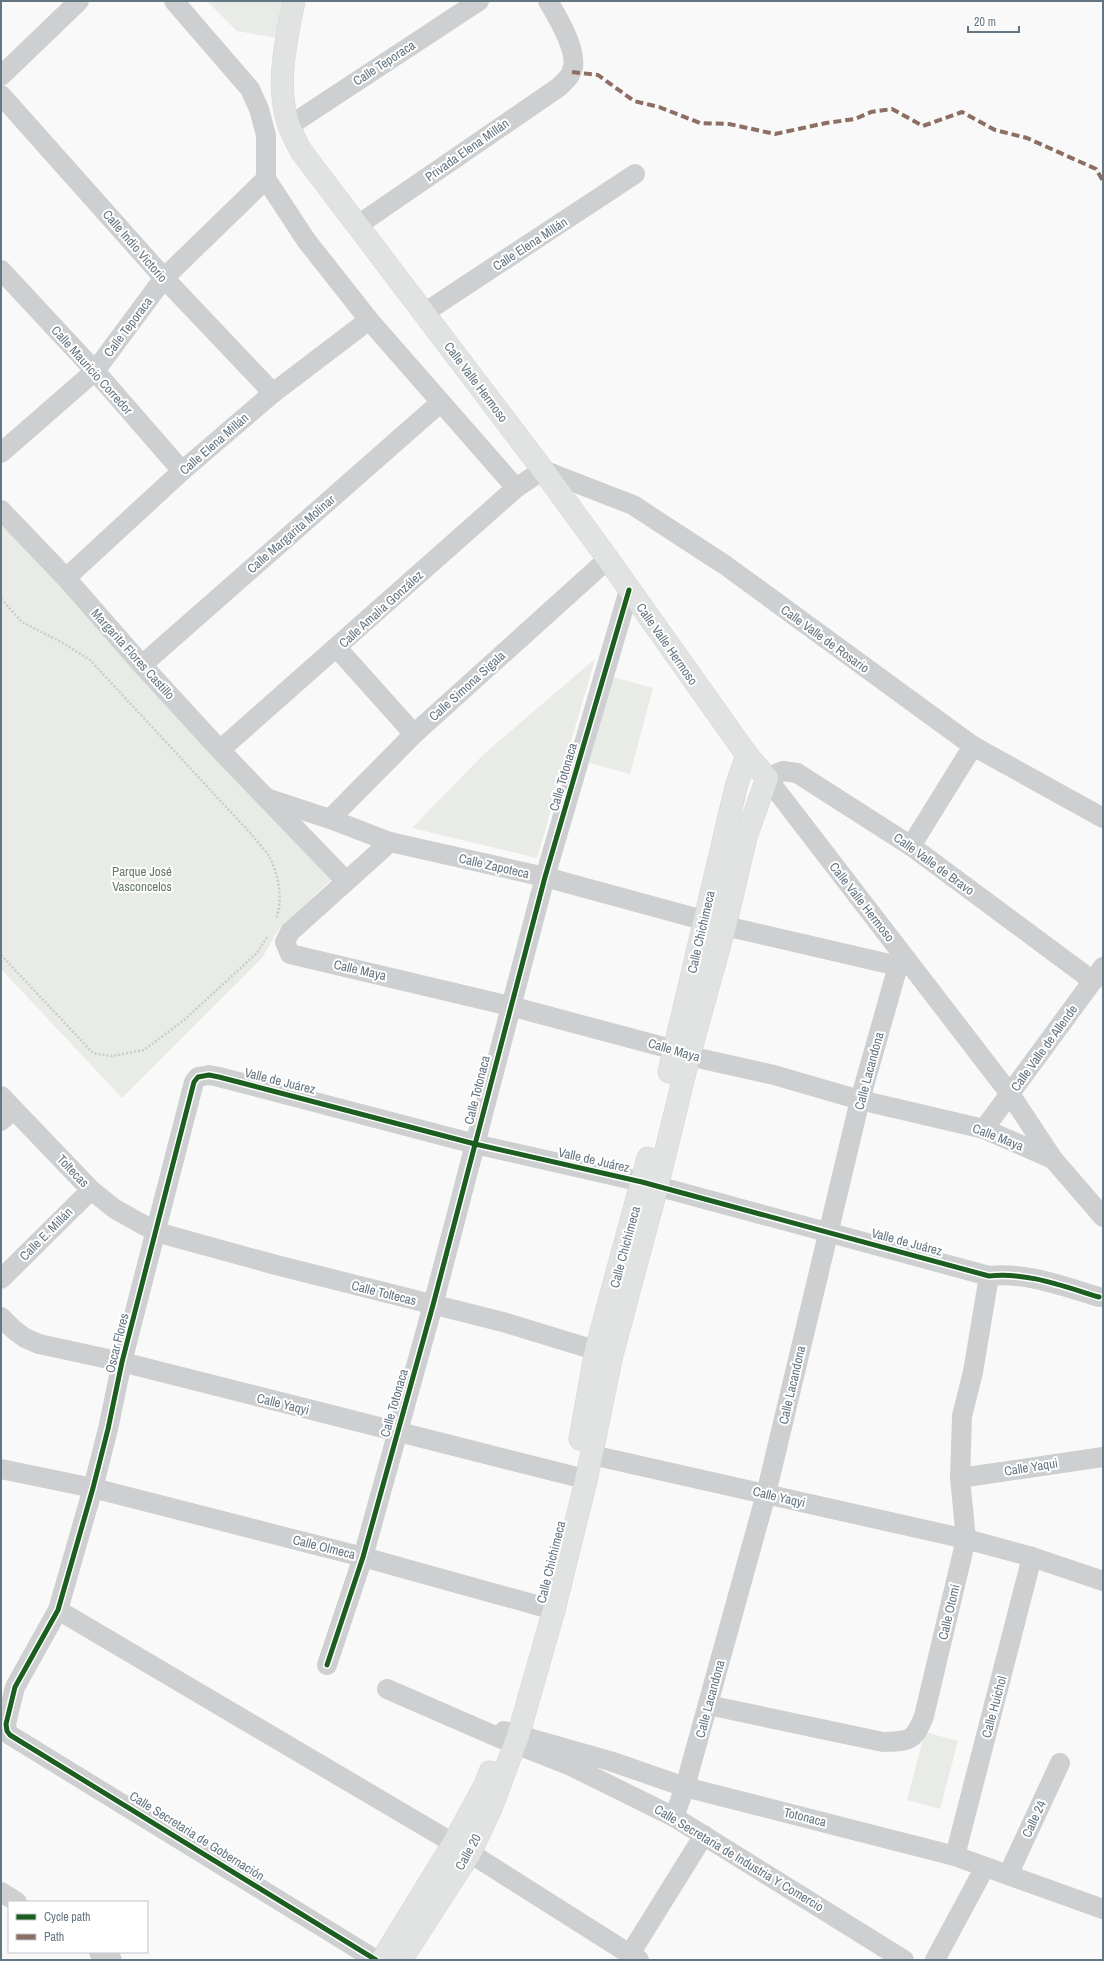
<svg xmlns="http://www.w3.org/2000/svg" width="1104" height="1961" viewBox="0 0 1104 1961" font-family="'Archivo Narrow',sans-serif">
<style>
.green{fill:#e8ebe6}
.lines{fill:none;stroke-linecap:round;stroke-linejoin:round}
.secondary-casing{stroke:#d5d6d7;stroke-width:23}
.path{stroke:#cbcccd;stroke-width:2.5;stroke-dasharray:2 2;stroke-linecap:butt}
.minor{stroke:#cecfd0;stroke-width:20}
.secondary{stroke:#e1e2e2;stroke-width:22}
.quiet{stroke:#8d6e63;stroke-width:4;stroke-dasharray:8 4;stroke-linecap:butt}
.cycleway-casing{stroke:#fff;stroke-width:8}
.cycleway{stroke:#1b5e20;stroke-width:5}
.labels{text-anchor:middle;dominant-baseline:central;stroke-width:4;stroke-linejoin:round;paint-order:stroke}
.street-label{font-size:13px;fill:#657683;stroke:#fff}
.park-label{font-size:13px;fill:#687a64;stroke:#fff}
</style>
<rect width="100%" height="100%" fill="#f9f9f9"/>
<g class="green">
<path d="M207,1H287L278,38L237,31Z"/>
<path d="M1,521L333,878L279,929L262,958L122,1098L1,969Z"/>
<path d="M595,659L537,858L412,828L484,754Z"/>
<path d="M613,677L653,688L630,774L589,763Z"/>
<path d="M925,1732L958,1741L940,1809L907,1800Z"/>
</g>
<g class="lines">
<defs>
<g id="secondary">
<path d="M294,1C286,41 275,86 289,126C292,134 297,143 301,151L543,470L608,559L747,755L767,778L746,837L725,926L689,1056L657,1187L612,1355L586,1481L554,1610L518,1736L492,1806L470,1853L401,1960"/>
<path d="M669,1072L736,787L747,755"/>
<path d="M580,1439L596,1350L648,1158"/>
<path d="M382,1960L453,1844L485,1785L490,1772"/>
</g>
</defs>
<use href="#secondary" class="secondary-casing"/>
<g class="path">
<path d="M1,599L22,622L63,643L90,660L252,835C258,843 267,851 271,860C279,877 283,901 276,919"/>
<path d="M1,955L93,1053L112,1056L144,1050L184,1020L257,953L267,937"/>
</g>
<g class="minor">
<path d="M174,1L250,89L259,109L266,135V179L306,240L369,320L516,488"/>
<path d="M1,76L79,1"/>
<path d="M1,95L164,278L273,393"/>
<path d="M289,126L479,1"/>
<path d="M358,225L559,87C563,83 569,78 571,73C581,55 557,16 548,1"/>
<path d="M1,270L95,371L182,471"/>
<path d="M424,313L635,174"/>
<path d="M1,453L95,371L164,278L266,179"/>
<path d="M1,510L66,578L142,665L220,750L346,881"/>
<path d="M66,578L182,471L273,393L369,320"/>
<path d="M337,648L414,734"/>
<path d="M142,665L440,403"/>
<path d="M220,750L516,488L543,470L633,505L725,565L973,746L1103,818"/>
<path d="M266,798L330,819L390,842L545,877L725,926L898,966"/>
<path d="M330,819L414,734L608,559"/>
<path d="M390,842L290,932L285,942L290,954L510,1006L675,1050L689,1056L774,1075L860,1100L984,1129L1053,1159"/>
<path d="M911,846L973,746"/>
<path d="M1093,981L911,846L797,773L783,771L767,778L1010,1094L1053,1159L1103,1217"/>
<path d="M1,1096L91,1190L115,1209L156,1232L276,1265L503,1322L611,1355"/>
<path d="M1,1121L13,1110"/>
<path d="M984,1129L1103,967"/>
<path d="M1,1279L91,1190"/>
<path d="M1,1317L13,1329L25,1338L39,1344L122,1362L573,1476"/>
<path d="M592,1455L966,1539L1032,1557L1103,1581"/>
<path d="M1,1469L93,1488L363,1557L554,1610"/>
<path d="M960,1478L1103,1457"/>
<path d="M58,1610L470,1853L639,1960"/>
<path d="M327,1665L363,1557L433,1305L545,877L629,590"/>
<path d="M387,1689L502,1739L571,1766L674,1817L904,1960"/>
<path d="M708,1705L883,1742C909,1741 914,1742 924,1716L966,1539L960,1478L962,1416L973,1372L989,1276"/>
<path d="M504,1731L610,1761L685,1787L955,1856L1103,1909"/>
<path d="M674,1817L685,1787L766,1494L860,1100L898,966L900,951"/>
<path d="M955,1856L1032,1557"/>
<path d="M1008,1875L1060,1763"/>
<path d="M1,1892L17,1902"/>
<path d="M99,1952L112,1960"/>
<path d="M630,1954L704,1835"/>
<path d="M376,1960L10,1735L7,1731L6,1724L15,1687L58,1610L93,1488L108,1429L122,1362L194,1082L198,1077L209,1075L219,1077L475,1144L642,1182L989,1276C1027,1272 1062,1286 1099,1297"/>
<path d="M935,1960L985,1867"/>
</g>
<use href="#secondary" class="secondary"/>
<path class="quiet" d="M572,72L598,75L634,101L659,107L700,123L729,124L775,134L826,123L855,119L871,112L892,109L923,126L962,112L995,130L1027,138L1096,169L1103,181"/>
<defs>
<g id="cycleway">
<path d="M327,1665L363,1557L433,1305L545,877L629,590"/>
<path d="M376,1960L10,1735L7,1731L6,1724L15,1687L58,1610L93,1488L108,1429L122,1362L194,1082L198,1077L209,1075L219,1077L475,1144L642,1182L989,1276C1027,1272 1062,1286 1099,1297"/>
</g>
</defs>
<use href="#cycleway" class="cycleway-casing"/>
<use href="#cycleway" class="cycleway"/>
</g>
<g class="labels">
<g class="street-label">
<text transform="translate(384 63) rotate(-33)">Calle Teporaca</text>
<text transform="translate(467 150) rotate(-35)">Privada Elena Millán</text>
<text transform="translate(530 244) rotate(-33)">Calle Elena Millán</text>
<text transform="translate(135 246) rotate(49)">Calle Indio Victorio</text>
<text transform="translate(128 327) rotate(-53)">Calle Teporaca</text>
<text transform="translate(92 370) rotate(48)">Calle Mauricio Corredor</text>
<text transform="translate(476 382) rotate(53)">Calle Valle Hermoso</text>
<text transform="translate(214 444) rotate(-41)">Calle Elena Millán</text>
<text transform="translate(291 534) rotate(-41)">Calle Margarita Molinar</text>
<text transform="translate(381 609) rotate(-42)">Calle Amalia González</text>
<text transform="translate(825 639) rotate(36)">Calle Valle de Rosario</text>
<text transform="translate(667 644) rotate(55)">Calle Valle Hermoso</text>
<text transform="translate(133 654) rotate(48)">Margarita Flores Castillo</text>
<text transform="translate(467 686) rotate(-42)">Calle Simona Sigala</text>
<text transform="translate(563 777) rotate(-74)">Calle Totonaca</text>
<text transform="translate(934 864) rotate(36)">Calle Valle de Bravo</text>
<text transform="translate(494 866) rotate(13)">Calle Zapoteca</text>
<text transform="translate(862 902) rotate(52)">Calle Valle Hermoso</text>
<text transform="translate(701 932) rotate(-77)">Calle Chichimeca</text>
<text transform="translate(360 970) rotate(13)">Calle Maya</text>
<text transform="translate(1044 1048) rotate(-54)">Calle Valle de Allende</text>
<text transform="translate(674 1050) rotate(16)">Calle Maya</text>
<text transform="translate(869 1071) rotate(-75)">Calle Lacandona</text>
<text transform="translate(280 1081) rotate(14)">Valle de Juárez</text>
<text transform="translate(477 1090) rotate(-76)">Calle Totonaca</text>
<text transform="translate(998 1137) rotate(21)">Calle Maya</text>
<text transform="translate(594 1160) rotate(13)">Valle de Juárez</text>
<text transform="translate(73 1171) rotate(46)">Toltecas</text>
<text transform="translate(46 1234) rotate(-45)">Calle E. Millán</text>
<text transform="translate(907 1242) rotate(15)">Valle de Juárez</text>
<text transform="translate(625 1247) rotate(-75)">Calle Chichimeca</text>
<text transform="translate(384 1293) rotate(14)">Calle Toltecas</text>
<text transform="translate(117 1343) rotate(-76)">Oscar Flores</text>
<text transform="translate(792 1385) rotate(-77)">Calle Lacandona</text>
<text transform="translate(394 1403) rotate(-74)">Calle Totonaca</text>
<text transform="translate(283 1404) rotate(14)">Calle Yaqyi</text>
<text transform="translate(1031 1467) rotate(-9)">Calle Yaqui</text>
<text transform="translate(779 1497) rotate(13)">Calle Yaqyi</text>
<text transform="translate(324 1547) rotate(14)">Calle Olmeca</text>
<text transform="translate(551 1562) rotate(-76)">Calle Chichimeca</text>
<text transform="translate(949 1612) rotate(-77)">Calle Otomí</text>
<text transform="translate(710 1699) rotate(-75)">Calle Lacandona</text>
<text transform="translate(994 1707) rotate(-75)">Calle Huichol</text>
<text transform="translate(805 1817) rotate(14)">Totonaca</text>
<text transform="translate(1034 1819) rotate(-65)">Calle 24</text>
<text transform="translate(197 1836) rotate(32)">Calle Secretaria de Gobernación</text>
<text transform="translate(468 1852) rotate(-61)">Calle 20</text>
<text transform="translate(739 1858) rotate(31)">Calle Secretaria de Industria Y Comercio</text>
</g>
<g class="park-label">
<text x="142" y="871">Parque José<tspan x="142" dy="15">Vasconcelos</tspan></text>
</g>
</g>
<rect width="1104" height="1961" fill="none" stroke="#657683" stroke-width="4"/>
<rect x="8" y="1901" width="140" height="52" fill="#ffffff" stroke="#c1c8cd"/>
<rect x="16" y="1914" width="20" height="6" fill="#1b5e20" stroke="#c1c8cd"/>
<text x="44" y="1921" font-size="12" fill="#657683">Cycle path</text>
<rect x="16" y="1934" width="20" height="6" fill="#8d6e63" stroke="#c1c8cd"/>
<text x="44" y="1941" font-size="12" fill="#657683">Path</text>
<path d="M968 26v6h51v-6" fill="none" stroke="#657683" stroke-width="2"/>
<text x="974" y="26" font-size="12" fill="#657683" stroke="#ffffff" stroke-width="3" paint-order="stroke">20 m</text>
</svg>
